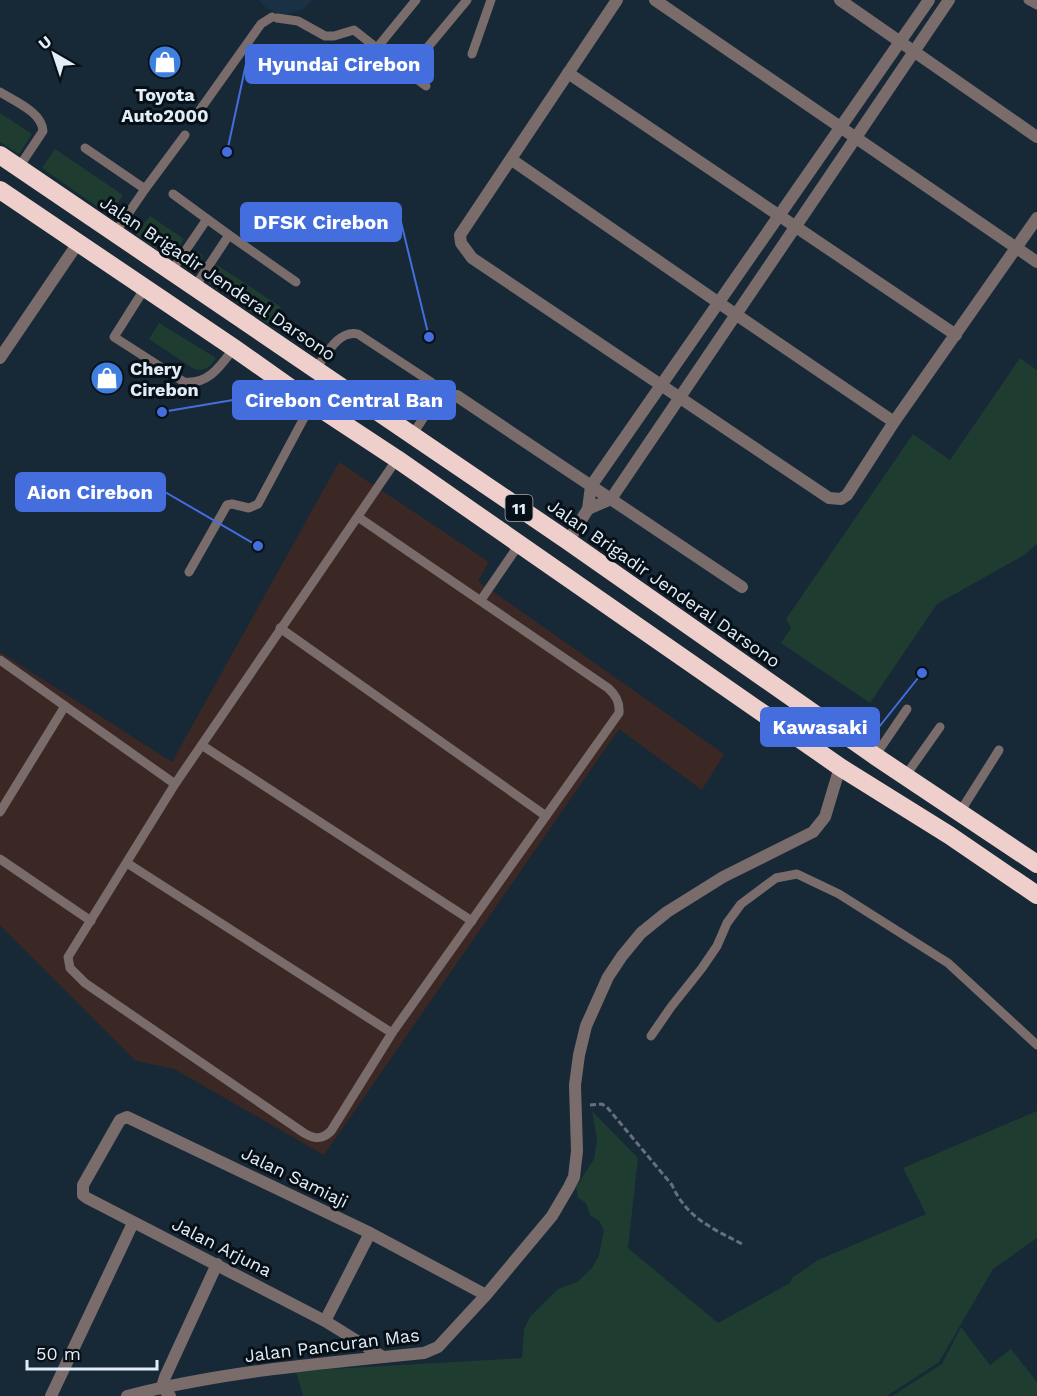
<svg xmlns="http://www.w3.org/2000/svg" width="1037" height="1396" viewBox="0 0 1037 1396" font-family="'Work Sans',sans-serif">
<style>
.built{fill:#1a3145}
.industrial{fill:#3b2824}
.green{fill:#1f3c30}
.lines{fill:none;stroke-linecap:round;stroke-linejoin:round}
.path{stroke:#62717e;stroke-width:3;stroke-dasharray:6 3;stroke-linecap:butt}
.lane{stroke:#796c6b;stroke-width:9}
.street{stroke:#796c6b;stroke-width:12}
.highway{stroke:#efcfcc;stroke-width:18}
.labels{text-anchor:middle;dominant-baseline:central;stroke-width:6;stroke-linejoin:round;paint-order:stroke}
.shield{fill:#081017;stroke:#a1abb4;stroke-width:1.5}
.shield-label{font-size:16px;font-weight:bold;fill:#e2edf7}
.poi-label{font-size:18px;font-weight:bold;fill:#e2edf7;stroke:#081017}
.street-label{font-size:18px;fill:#e2edf7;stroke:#081017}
.leader{fill:none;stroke:#446ede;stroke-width:2}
.callout-dot{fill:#446ede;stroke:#081017;stroke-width:2}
.callout{fill:#446ede;stroke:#446ede;stroke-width:2}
.callout-label{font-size:20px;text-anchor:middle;font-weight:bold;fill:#fff}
</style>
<rect width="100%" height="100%" fill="#172837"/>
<path class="built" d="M259,0H313L303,9L282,16L265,7Z"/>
<path class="industrial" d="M339,462L489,562L478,581L724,754L702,790L619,729L324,1155L174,1069L136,1061L0,925V652L172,762Z"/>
<g class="green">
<path d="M0,113L32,134L19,154L0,142Z"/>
<path d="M55,149L123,195L109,215L42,168Z"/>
<path d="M150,216L184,239L170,259L136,235Z"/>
<path d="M193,249L203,256L191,272L181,265Z"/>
<path d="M217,265L281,307L268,324L206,281Z"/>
<path d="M159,323L216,358C210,367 205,372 194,369L149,339Z"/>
<path d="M1020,358L1037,370V544L1024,555L937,604L870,703L781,643L791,628L786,619L913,434L950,460Z"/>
<path d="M592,1111L638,1158L628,1248L718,1323L790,1283L792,1278L818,1260L926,1214L903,1168L1037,1111V1238L993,1269L939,1362L887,1396H303L296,1371L522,1358L524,1329L530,1317L558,1289L577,1282L592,1268L599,1255L604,1230L599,1221L590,1215L586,1203L578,1198L576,1187L594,1159L597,1139Z"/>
<path d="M961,1327L990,1365L1011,1349L1037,1382V1396H892L942,1364Z"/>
</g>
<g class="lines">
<path class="path" d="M590,1105L601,1104L606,1106L672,1185C687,1219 714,1229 744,1245"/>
<g class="lane">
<path d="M1028,0L1037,5"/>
<path d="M277,18L298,21L325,36H334L354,30L407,72L467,0"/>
<path d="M376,49L416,0"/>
<path d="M472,54L491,0"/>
<path d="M407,72L426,86"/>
<path d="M0,92C14,101 42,112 43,131L19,167"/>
<path d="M197,114L261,24L272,17"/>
<path d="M85,148L145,189L115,233"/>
<path d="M145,189L185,135"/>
<path d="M207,219L229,235"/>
<path d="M171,272L207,219L173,194"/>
<path d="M145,288L114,337L184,382C209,385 221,365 234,348"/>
<path d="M194,288L229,235L296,282"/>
<path d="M315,370C325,357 338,329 358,334L431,382L435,385C438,402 420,422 412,435"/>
<path d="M358,517L608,688C616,695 620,702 619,713L392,1033L331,1131C322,1140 314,1139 304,1133L85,983L70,968L68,957L175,784L397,459"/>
<path d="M189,572L227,505L232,504L249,508L258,504L312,403"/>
<path d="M481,600L520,543"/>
<path d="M280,628L546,816"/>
<path d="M0,660L175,784"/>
<path d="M203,746L472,921"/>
<path d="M875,756L907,709"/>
<path d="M906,775L940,727"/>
<path d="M0,812L65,706"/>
<path d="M960,812L999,750"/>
<path d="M0,859L91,921"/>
<path d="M127,863L392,1033"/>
<path d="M651,1036L671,1007L702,968L717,946L727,923L741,904L776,878L797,874L839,894L948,963L1037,1045"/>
</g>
<g class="street">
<path d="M617,0L460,235L461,243L472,258L829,498L841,499L847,495L894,422L1037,218"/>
<path d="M655,0L1037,262"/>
<path d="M840,0L1037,137"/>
<path d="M568,73L956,335"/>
<path d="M512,160L719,303L894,422"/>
<path d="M0,358L78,243"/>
<path d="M457,396L742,587"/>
<path d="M588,509L611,499L949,0"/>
<path d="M568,541L588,509L591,486L929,0"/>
<path d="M325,1321L370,1233"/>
<path d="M383,1357L325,1321L87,1198L83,1195V1185L120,1120L127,1117L370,1233L486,1295"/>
<path d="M51,1396L133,1223"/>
<path d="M127,1396C225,1371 324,1363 424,1353L438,1347L486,1295L552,1216L569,1187L574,1177L577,1151L575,1085L579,1055L586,1026L608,977L622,956L641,933L667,912L723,877L813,832L825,817L840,767"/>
<path d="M170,1396L162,1387L165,1377L217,1264"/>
</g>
<g class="highway">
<path d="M0,155L568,541L875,756L1037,864"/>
<path d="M0,190L234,348L312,403L397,459L840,767L949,835L1037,895"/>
</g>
</g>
<defs>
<symbol id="shop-disc" viewBox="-11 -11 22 22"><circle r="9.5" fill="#3f7fe0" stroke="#081017"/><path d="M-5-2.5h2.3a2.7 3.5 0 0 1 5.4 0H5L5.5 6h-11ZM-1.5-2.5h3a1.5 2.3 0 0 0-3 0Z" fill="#fff"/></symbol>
</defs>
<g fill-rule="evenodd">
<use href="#shop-disc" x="146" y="43" width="38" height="38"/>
<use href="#shop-disc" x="88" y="359" width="38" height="38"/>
</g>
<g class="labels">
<rect class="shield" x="505.5" y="495" width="27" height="26" rx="4.5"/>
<g class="shield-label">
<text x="519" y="508">11</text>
</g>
<g class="poi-label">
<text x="165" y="94">Toyota<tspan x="165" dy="21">Auto2000</tspan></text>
<text x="130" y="368" text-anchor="start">Chery<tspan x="130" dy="21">Cirebon</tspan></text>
</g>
<g class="street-label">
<text transform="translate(218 278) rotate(34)">Jalan Brigadir Jenderal Darsono</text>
<text transform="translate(664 583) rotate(35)">Jalan Brigadir Jenderal Darsono</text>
<text transform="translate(295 1177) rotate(26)">Jalan Samiaji</text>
<text transform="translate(222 1247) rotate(27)">Jalan Arjuna</text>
<text transform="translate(332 1345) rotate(-7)">Jalan Pancuran Mas</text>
</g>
</g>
<path class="leader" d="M227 152L246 64M429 337L401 222M162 412L233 400M258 546L165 492M922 673L879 727"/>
<g class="callout-dot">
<circle cx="227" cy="152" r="6"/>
<circle cx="429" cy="337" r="6"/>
<circle cx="162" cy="412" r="6"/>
<circle cx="258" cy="546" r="6"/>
<circle cx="922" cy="673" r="6"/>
</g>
<g class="callout">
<rect x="246" y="45" width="187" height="38" rx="6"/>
<rect x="241" y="203" width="160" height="38" rx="6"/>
<rect x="233" y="381" width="222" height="38" rx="6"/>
<rect x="16" y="473" width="149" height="38" rx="6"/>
<rect x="761" y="708" width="118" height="38" rx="6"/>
</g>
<g class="callout-label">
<text x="339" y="71">Hyundai Cirebon</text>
<text x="321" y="229">DFSK Cirebon</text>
<text x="344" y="407">Cirebon Central Ban</text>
<text x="90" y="499">Aion Cirebon</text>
<text x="820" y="734">Kawasaki</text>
</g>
<g transform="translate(54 54) rotate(321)" stroke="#081017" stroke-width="4.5" paint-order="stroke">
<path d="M0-4.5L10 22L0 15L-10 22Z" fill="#e2edf7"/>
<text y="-9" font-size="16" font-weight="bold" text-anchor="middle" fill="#e2edf7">U</text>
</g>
<path d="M27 1360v9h130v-9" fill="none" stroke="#e2edf7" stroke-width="3"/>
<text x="36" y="1360" font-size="18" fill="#e2edf7" stroke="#081017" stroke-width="4.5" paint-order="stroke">50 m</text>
</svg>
